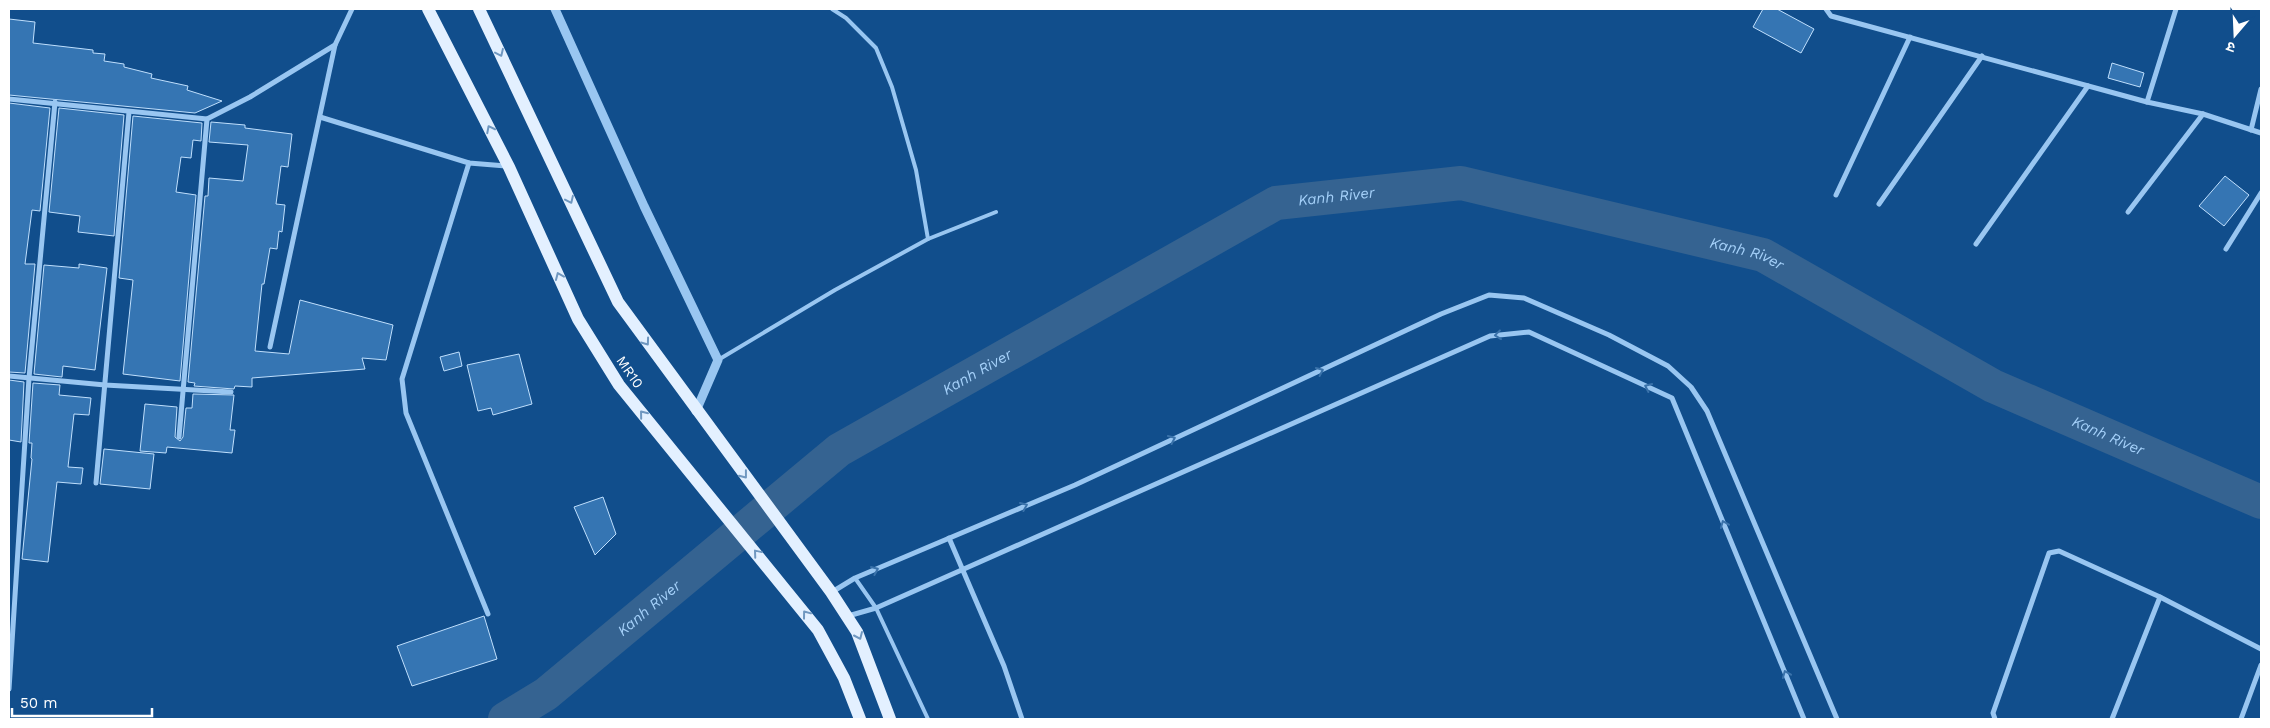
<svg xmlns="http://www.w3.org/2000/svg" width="2270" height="728" viewBox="0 0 2270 728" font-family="'Work Sans','Noto Sans Devanagari',sans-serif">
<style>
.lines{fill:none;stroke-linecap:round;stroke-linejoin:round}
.river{stroke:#356391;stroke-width:34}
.building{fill:#3575b3;stroke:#bfdffd}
.service{stroke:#99c6f1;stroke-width:4}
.minor{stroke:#99c6f1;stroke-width:5}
.tertiary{stroke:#99c6f1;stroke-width:9}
.primary{stroke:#e3f0ff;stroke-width:12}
.oneway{stroke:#6f97c0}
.oneway2{stroke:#3a72aa}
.labels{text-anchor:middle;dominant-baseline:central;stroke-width:4.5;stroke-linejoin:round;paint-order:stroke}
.street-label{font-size:14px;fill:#fff;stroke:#114e8c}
.water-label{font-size:15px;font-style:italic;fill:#a4d0f9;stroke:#114e8c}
</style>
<rect width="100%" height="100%" fill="#114e8c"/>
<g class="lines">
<path class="river" id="s1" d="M505,719L546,694L839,450L1276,203L1461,183L1763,255L1993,386L2261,502"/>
</g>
<g class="building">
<path d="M1763,9H1777L1814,29L1801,53L1753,27Z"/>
<path d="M9,19L35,22L33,43L93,50V53L105,54L104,61L124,64V67L152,74L151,78L188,86L187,90L222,101L195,113L9,95Z"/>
<path d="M2112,63L2144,73L2140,87L2108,78Z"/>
<path d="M9,103L50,108L40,211L32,210L25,264H35L25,373L9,372Z"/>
<path d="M59,108L124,115L114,236L78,232L80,216L49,212Z"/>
<path d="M133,116L202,123L201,141L193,140L191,158L181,157L176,192L196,195L180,381L123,374L133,280L119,278Z"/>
<path d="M211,122L245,125V128L292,134L288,167L281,166L276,204L285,205L282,232L279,231L277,249L270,248L264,284H262L255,351L289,354L300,300L393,325L386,360L362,358L365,369L252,378V387L235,386L234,389L194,386L195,383L188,382L205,196H208L209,178L243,181L248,145L209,142Z"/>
<path d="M2225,176L2249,195L2224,226L2199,206Z"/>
<path d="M79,264L107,268L95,370L63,366L62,377L34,374L44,265L79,268Z"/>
<path d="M459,352L462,366L444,371L440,357Z"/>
<path d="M519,354L532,404L493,415L491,408L478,411L467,365Z"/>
<path d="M9,380L24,382L21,442L9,440Z"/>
<path d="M33,383L60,385L59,395L91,398L89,415L74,414L68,467L83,468L81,484L57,482L48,562L22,559L32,459L31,458L32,443H29Z"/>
<path d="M193,394L234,395L230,430H235L232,453L167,447L166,453L140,451L145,404L177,407L175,437L180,441L183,437L186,408H192Z"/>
<path d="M104,449L154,454L150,489L100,484Z"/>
<path d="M603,497L616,534L595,555L574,507Z"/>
<path d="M484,616L497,659L412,686L397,646Z"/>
</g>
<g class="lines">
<g class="service">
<path d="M832,9L846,18L876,48L892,87L916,170L928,239"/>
<path d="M718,360L835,290L928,239L996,212"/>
<path d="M855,578L876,608L928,719"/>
</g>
<g class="minor">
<path d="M1826,9L1831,16L2147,102"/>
<path d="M2176,9L2147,102L2203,114L2261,133"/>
<path d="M9,99L207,119L250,97L335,45L352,9"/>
<path d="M320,117L469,163L506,166"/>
<path d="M2251,130L2261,89"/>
<path d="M469,163L402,379L406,413L488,614"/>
<path d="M1836,195L1910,37"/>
<path d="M1879,204L1982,56"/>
<path d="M2128,212L2203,114"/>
<path d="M1976,244L2088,86"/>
<path d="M2226,249L2261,193"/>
<path d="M270,347L335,45"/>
<path d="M9,376L105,385L231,392"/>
<path d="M179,437L207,119"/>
<path d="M96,483L129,112"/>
<path d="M949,538L1004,666L1022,719"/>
<path d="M832,592L855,578L1075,485L1441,314L1489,295L1524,298L1609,335L1668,366L1691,387L1707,411L1837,719"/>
<path d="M848,616L876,608L1490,336L1529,332L1672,398L1804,719"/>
<path d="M9,689L29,378L55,102"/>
<path d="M1995,719L1993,713L2049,553L2059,551L2160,597L2261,649"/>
<path d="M2112,719L2160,597"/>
<path d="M2241,719L2261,665"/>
</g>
<path class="tertiary" d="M555,9L644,206L718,360L696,411"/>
<g class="primary">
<path d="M428,9L509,167L578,319L619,385L818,630L844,678L860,719"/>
<path d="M479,9L618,302L831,592L857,632L890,719"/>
</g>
</g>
<defs><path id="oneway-chevron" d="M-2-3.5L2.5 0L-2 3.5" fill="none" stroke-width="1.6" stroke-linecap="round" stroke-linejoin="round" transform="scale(1.25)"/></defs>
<g class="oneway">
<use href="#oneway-chevron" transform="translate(500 53) rotate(65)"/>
<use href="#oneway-chevron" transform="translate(490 129) rotate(-117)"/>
<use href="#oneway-chevron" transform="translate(570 200) rotate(65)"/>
<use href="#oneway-chevron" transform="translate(559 276) rotate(-113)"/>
<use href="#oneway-chevron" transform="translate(646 342) rotate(54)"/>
<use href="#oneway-chevron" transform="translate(643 414) rotate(-129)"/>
<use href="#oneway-chevron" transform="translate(744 475) rotate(52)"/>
<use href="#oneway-chevron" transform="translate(757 553) rotate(-130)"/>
<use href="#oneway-chevron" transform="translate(806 614) rotate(-127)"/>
<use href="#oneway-chevron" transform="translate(859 636) rotate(66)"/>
</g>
<g class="oneway2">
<use href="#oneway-chevron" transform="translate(1498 335) rotate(173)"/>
<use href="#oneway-chevron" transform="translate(1320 371) rotate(-25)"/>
<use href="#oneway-chevron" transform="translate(1648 387) rotate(-155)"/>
<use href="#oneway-chevron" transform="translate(1172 439) rotate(-25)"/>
<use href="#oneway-chevron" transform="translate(1024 506) rotate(-23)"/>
<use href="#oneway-chevron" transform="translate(1724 524) rotate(-112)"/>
<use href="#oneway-chevron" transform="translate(875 570) rotate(-23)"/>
<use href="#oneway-chevron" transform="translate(1786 674) rotate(-112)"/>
</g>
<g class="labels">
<g class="street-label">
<text transform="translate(630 372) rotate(55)">MR10</text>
</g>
<g class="water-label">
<text stroke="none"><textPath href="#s1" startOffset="992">Kanh River</textPath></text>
<text stroke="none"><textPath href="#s1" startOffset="1412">Kanh River</textPath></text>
<text stroke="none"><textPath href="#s1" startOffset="588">Kanh River</textPath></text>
<text stroke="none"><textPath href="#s1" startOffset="1818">Kanh River</textPath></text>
<text stroke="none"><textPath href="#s1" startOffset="182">Kanh River</textPath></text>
</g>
</g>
<rect width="2270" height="728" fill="none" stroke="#ffffff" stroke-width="20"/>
<g transform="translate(2235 35) rotate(199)" stroke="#114e8c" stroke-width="4" paint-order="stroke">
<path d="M0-4L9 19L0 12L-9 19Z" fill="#ffffff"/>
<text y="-8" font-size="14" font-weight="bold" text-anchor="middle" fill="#ffffff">उ</text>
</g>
<path d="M12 708v8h140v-8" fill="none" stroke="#ffffff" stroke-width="2.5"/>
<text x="20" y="708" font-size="15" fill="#ffffff" stroke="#114e8c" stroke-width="4" paint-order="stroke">50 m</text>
</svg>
